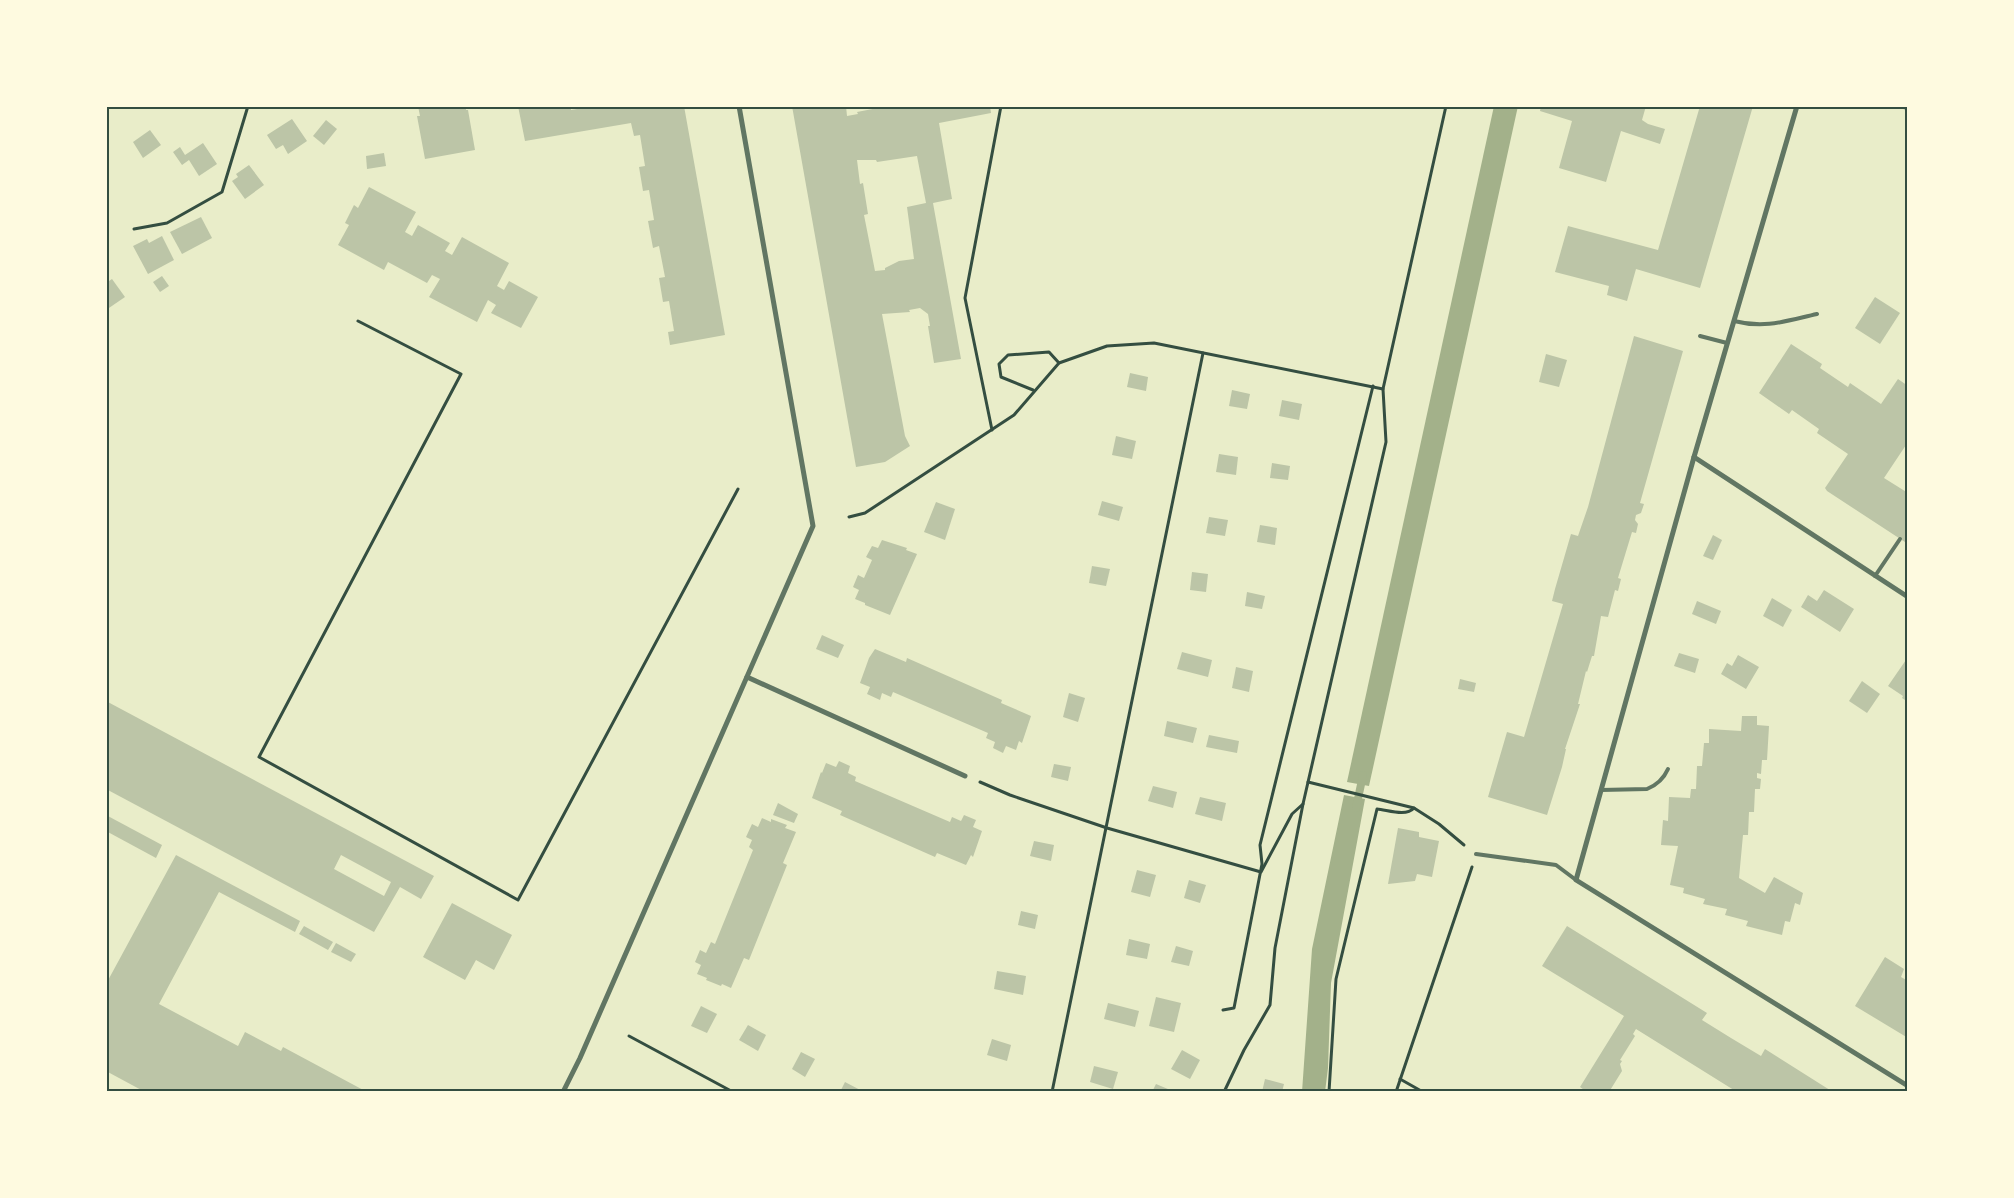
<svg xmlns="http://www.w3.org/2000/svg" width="2014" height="1198" viewBox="0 0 2014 1198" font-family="'Public Sans',sans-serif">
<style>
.water{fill:#a3b18a}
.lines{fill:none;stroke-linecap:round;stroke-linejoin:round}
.stream{stroke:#a3b18a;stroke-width:8}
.building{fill:#bcc5a7;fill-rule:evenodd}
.path{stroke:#344e41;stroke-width:3}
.service{stroke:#617663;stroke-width:4}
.minor{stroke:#617663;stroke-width:5}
.neatline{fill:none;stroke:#344e41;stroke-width:2}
</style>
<rect width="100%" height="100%" fill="#e9edc9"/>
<g class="water">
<path d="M1494,106H1518L1369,786L1347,782Z"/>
<path d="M1344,795L1365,799L1331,983L1328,1068L1325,1092H1302L1312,949Z"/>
</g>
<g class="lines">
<path class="stream" d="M1356,808L1363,775"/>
</g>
<g class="building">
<path d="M418,106H466V110H468L475,150L425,159L417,116H420Z"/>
<path d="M518,106H571V110L595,106H684L725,335L670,345L668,332L674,331L669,301L663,302L659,278L665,277L659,246L653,248L648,221L654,220L649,190L643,191L639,167L645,166L640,135L634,136L631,123L525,141Z"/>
<path d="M792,106H846L847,116L858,114L857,112L888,106L891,108L899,106H990L991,113L939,123L952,199L933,203L961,359L934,363L928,326H930L928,314L920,308L909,310L910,312L882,314L905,436L910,446L885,462L856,467ZM917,156L926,203L907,207L914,259L899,261L885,268V270L875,271L864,215L868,214L863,183L860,184L857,160H876L877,162Z"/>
<path d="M1541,106H1646L1642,120L1648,124L1665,129L1660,144L1621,131L1606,182L1559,168L1572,121L1540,111Z"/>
<path d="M1700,106H1753L1700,288L1636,269L1627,301L1607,295L1609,286L1555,272L1568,226L1658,250Z"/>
<path d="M1900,106H1908V113Z"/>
<path d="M292,119L307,141L288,154L283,145L276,149L267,135Z"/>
<path d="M326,120L337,129L324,145L313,136Z"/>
<path d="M150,130L161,145L143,158L133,142Z"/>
<path d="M203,143L217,164L199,176L189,160L182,165L173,152L180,147L185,155Z"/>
<path d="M384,153L386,166L367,169L366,156Z"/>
<path d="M249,165L264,185L245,199L232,181L238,177L236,174Z"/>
<path d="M369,187L416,212L405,232L412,236L418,225L450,243L445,251L452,255L462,237L509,263L497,286L504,290L509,281L538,297L521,328L491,313L496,305L488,300L477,322L429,297L440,279L432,275L427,283L388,262L384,270L338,245L349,225L345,223L354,205L358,208Z"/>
<path d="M201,217L212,238L182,254L170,232Z"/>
<path d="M162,236L174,260L148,274L133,246L147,239L149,243Z"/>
<path d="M162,276L169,286L160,292L153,282Z"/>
<path d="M112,279L125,297L106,310V283Z"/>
<path d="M1875,297L1900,313L1880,344L1855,328Z"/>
<path d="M1634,336L1683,351L1640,503L1644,504L1641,513L1636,515L1635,520L1638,524L1636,533L1632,532L1618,578L1621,579L1618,591L1615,590L1608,617L1601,616L1594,656H1592L1587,672L1586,671L1578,704H1580L1565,749H1566L1562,767L1547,815L1488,797L1507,732L1524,737L1563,604L1552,601L1555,589L1571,534L1578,536L1588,507Z"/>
<path d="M1791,344L1822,364L1820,368L1848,387L1850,383L1881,404L1898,379L1908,386V442L1884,478L1908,493V544L1827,491L1825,488L1848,454L1817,433L1819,429L1792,410L1789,414L1759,393Z"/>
<path d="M1546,354L1567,360L1559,387L1539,382Z"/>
<path d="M1130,373L1148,377L1146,391L1127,387Z"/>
<path d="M1232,390L1250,394L1247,409L1229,406Z"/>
<path d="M1282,400L1302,404L1299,420L1279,416Z"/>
<path d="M1116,436L1136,441L1132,459L1112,455Z"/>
<path d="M1219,454L1238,457L1236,475L1216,472Z"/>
<path d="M1272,463L1290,466L1288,480L1270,478Z"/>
<path d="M1102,501L1123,507L1119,521L1098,515Z"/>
<path d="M936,502L955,509L945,540L924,532Z"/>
<path d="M1209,517L1228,520L1225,536L1206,533Z"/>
<path d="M1260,525L1277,528L1275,545L1257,542Z"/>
<path d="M1713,535L1722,540L1713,560L1703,556Z"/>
<path d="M882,540L907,548L906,550L917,554L890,615L865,605V603L855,599L859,590L853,587L858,575L864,578L872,560L866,557L872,546L878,548Z"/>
<path d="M1092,566L1110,569L1106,586L1089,583Z"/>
<path d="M1192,572L1208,574L1206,592L1190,590Z"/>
<path d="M1824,590L1854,609L1840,632L1801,607L1808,595L1817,601Z"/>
<path d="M1247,592L1265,596L1262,609L1245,606Z"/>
<path d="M1772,598L1792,610L1783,627L1763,616Z"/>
<path d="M1697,601L1721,611L1716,624L1692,614Z"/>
<path d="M822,635L844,645L838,658L816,649Z"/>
<path d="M875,649L906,662L907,658L1002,700L1001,703L1031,716L1022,743L1019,741L1016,750L1006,746L1003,753L993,748L995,742L986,738L988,733L893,692L891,697L882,693L880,700L867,694L870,687L860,683L869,658Z"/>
<path d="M1182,652L1212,660L1208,677L1177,669Z"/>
<path d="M1679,653L1699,659L1695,673L1674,666Z"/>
<path d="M1738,655L1759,667L1746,689L1721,674L1727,663L1732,666Z"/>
<path d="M1908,657V702L1902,698L1903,696L1888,686Z"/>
<path d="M1236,667L1253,671L1249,692L1232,688Z"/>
<path d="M1460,679L1476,683L1474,692L1458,689Z"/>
<path d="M1862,681L1880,694L1867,713L1849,701Z"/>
<path d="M1069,693L1085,698L1078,722L1063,717Z"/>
<path d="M106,701L434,876L421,899L400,887L374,932L106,789ZM341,855L391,882L384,896L334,869Z"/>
<path d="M1742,716H1757V725L1769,726L1767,760H1762L1761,774L1757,773V778L1761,779L1760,789H1755L1754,812H1749L1748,835H1743L1739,878L1765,893L1774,877L1803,893L1800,905L1795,903L1790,922L1785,921L1782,935L1746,926L1748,921L1725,915L1727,909L1703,904L1705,899L1683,893L1684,888L1670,885L1678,846L1661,845L1663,820L1668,821L1669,797L1690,798L1691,789H1696L1697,766H1702L1704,743H1709V729L1741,731Z"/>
<path d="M1167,721L1197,728L1193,743L1164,736Z"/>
<path d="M1209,735L1239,741L1237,753L1206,747Z"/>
<path d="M839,761L850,766L848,773L856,777L855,781L950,822L952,817L961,821L964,815L976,820L973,827L982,831L973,857L971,855L966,865L937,853L935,857L840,815L842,811L812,798L821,772L822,773L826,763L836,767Z"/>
<path d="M1054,764L1071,767L1068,781L1051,777Z"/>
<path d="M1153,786L1177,792L1173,808L1148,801Z"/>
<path d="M1200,797L1226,803L1222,821L1195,814Z"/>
<path d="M778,803L798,814L794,823L773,815Z"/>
<path d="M106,815L162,845L156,858L106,831Z"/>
<path d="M762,818L771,822V819L787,825L785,828L796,832L783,863L787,865L749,960L744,958L731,988L722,984L721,986L706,980L707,978L697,974L701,965L695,962L700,950L706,953L711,942L715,944L753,850L749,847L752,840L746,837L752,824L758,827Z"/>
<path d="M1398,828L1419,832V837L1439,841L1432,877L1417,874L1415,881L1388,884Z"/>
<path d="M1034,841L1054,845L1051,861L1030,856Z"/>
<path d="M176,855L300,921L295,932L219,892L159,1004L238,1046L245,1032L281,1051L283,1047L367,1092H145L106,1071V984Z"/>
<path d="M1137,870L1156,875L1150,897L1131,892Z"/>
<path d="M1189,880L1206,885L1200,903L1184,898Z"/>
<path d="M452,903L512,935L494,970L476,960L465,980L423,957Z"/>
<path d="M1021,911L1038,915L1035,929L1018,925Z"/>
<path d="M304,926L333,942L328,950L299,934Z"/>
<path d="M1567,926L1707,1013L1702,1020L1731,1038L1761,1056L1765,1049L1833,1092H1737L1636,1029L1633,1034L1635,1036L1620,1060L1622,1061L1620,1064L1622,1071L1609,1092H1587L1580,1087L1624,1016L1542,966Z"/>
<path d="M1129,939L1150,944L1147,959L1126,955Z"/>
<path d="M336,943L356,954L351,962L331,952Z"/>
<path d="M1176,946L1193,951L1189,966L1171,962Z"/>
<path d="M1885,957L1904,969L1901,977L1908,981V1038L1855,1006Z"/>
<path d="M997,971L1026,976L1023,995L994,989Z"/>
<path d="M1156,997L1181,1003L1174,1032L1149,1026Z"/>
<path d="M1108,1003L1139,1011L1135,1027L1104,1019Z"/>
<path d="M701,1006L717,1014L707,1033L691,1026Z"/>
<path d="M748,1025L766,1035L758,1051L739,1040Z"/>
<path d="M992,1039L1011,1045L1007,1061L987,1055Z"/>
<path d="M1182,1050L1200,1060L1190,1079L1171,1069Z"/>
<path d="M801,1052L815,1059L805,1077L792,1069Z"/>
<path d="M1094,1066L1118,1072L1113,1089L1090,1082Z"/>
<path d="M1265,1079L1284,1084L1282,1092H1262Z"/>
<path d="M845,1082L864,1092H840Z"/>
<path d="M1156,1084L1175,1092H1152Z"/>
</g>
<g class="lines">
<g class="path">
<path d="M134,229L167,223L222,192L248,106"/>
<path d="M358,321L461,374L259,757L518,900L738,489"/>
<path d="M1033,390L1001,377L999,364L1008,355L1049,352L1059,363"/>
<path d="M992,430L965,298L1001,106"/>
<path d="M849,517L865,513L1014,415L1059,363L1107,346L1154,343L1383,389"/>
<path d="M980,782L1010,795L1107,828L1261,872L1292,814L1303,804"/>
<path d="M1308,782L1414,808L1439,824L1464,845"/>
<path d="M1223,1010L1234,1008L1262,864L1260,845L1373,386"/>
<path d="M629,1036L733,1092"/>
<path d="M1400,1079L1423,1092"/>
<path d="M1052,1092L1203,353"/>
<path d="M1224,1092L1244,1050L1270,1005L1275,948L1303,804L1386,442L1383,389L1446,106"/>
<path d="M1329,1092L1336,979L1377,809C1388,810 1406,817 1414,808"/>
<path d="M1396,1092L1472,867"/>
</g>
<g class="service">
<path d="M1734,321C1765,329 1786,321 1817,314"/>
<path d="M1700,336L1727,343"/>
<path d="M1875,576L1900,539"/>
<path d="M1601,790L1647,789C1657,785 1664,778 1668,769"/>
<path d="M1476,854L1556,865L1576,880"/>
</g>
<g class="minor">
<path d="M1797,106L1694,457L1576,880L1908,1086"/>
<path d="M1694,457L1908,597"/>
<path d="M747,677L965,776"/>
<path d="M563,1092L580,1058L813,526L739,106"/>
</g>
</g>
<rect width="2014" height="1198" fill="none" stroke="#fefae0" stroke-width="215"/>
<rect x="108" y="108" width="1798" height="982" class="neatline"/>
</svg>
